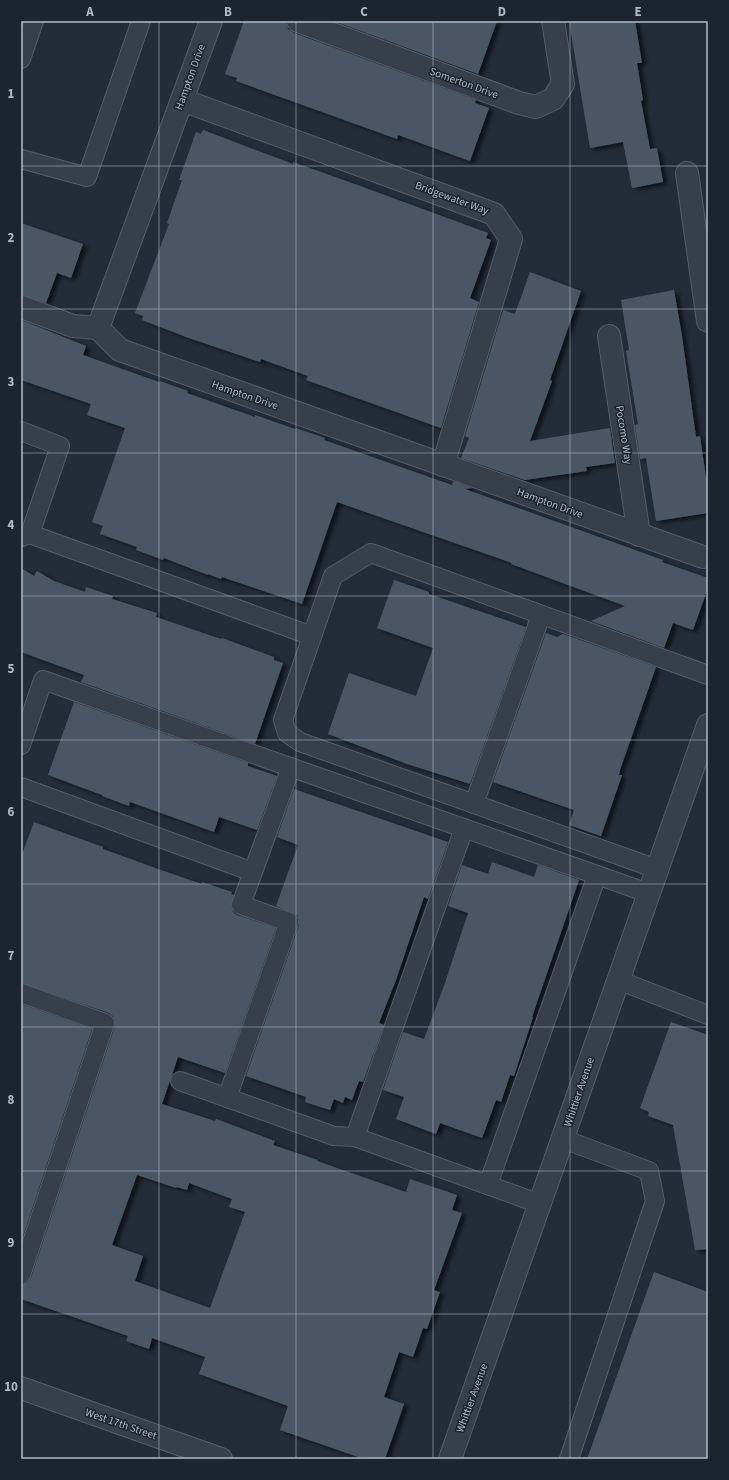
<svg xmlns="http://www.w3.org/2000/svg" width="729" height="1480" viewBox="0 0 729 1480" font-family="'Source Sans 3',sans-serif">
<style>
.building{fill:#4c5765;fill-rule:evenodd;filter:url(#shadow)}
.lines{fill:none;stroke-linecap:round;stroke-linejoin:round}
.service-casing{stroke:#555d68;stroke-width:20}
.minor-casing{stroke:#555d68;stroke-width:24}
.tertiary-casing{stroke:#555d68;stroke-width:24}
.service{stroke:#373f4a;stroke-width:18}
.minor{stroke:#373f4a;stroke-width:22}
.tertiary{stroke:#373f4a;stroke-width:22}
.grid{fill:none;stroke:#b2bac6;stroke-width:1;stroke-opacity:0.55}
.labels{text-anchor:middle;dominant-baseline:central;stroke-width:3;stroke-linejoin:round;paint-order:stroke}
.street-label{font-size:11px;fill:#b2bac6;stroke:#1c242f}
.neatline{fill:none;stroke:#b2bac6;stroke-width:1.5}
.grid-label{font-size:13px;text-anchor:middle;font-weight:bold;fill:#b2bac6}
</style>
<defs>
<filter id="shadow"><feDropShadow dx="4.5" dy="2.5" stdDeviation="2" flood-color="#0009"/></filter>
</defs>
<rect width="100%" height="100%" fill="#232d3a"/>
<g class="building">
<path d="M244,21H286L288,29L294,33L476,100L475,103L489,108L470,161L398,135L397,139L236,81L237,78L225,74Z"/>
<path d="M334,21H497L478,74Z"/>
<path d="M569,21H635L642,63H637L643,100L641,101L650,149L657,148L663,182L632,188L623,142L590,148Z"/>
<path d="M203,130L293,164V162L363,187L488,233L486,238L491,240L470,298L479,302L441,428L306,380L308,376L261,359L260,362L186,337L142,320L143,316L135,313L169,224L167,223L182,180H179L196,132L201,134Z"/>
<path d="M21,223L83,244L71,278L57,273L46,303L21,295Z"/>
<path d="M530,272L581,291L550,380L552,381L530,441L610,428L615,463L586,467L587,471L525,480L461,458L469,438L465,436L503,310L515,314Z"/>
<path d="M674,290L682,336L696,437L700,436L706,478H708V513L656,521L646,458L640,459L635,425L638,424L626,351L629,350L621,300Z"/>
<path d="M21,320L86,346L83,355L159,382L160,381L188,391L187,393L255,417V415L295,429L296,428L325,438L324,440L452,485L453,481L472,488L465,489L663,560L662,562L708,578V588L693,630L673,623L664,648L591,621L625,606L511,564L512,563L337,502L302,604L222,577L221,579L208,574V575L164,558L163,560L136,550L137,547L100,534L103,526L92,522L125,428L87,415L91,404L21,380Z"/>
<path d="M21,568L34,576L37,571L54,581L85,592L86,587L113,596L112,599L157,613L156,617L221,639L222,638L274,657V660L283,663L255,744L81,682L84,675L21,652Z"/>
<path d="M394,580L429,592V594L526,627L470,784L407,764L328,734L349,673L416,696L433,648L377,628Z"/>
<path d="M546,633L557,637L563,634L656,667L620,770L619,775H622L601,836L569,825L574,810L493,782Z"/>
<path d="M74,702L248,763V766L277,776L257,830L219,817L214,832L130,802L129,806L102,796V795L48,775Z"/>
<path d="M294,789L448,842L428,899L424,897L396,980L379,1023L384,1025L363,1082L359,1081L352,1100L345,1097L343,1103L334,1099L330,1110L305,1102L306,1097L246,1076L299,925V920L297,915L276,906L298,845L277,837Z"/>
<path d="M34,822L103,847V849L158,869L202,884V882L232,892L231,894L234,895L231,906L233,912L237,915L276,928L225,1073L178,1057L162,1104L215,1121L216,1119L275,1141L273,1145L318,1160L317,1161L406,1192L410,1179L457,1195L452,1210L462,1213L434,1290L440,1292L427,1329L423,1328L413,1357L399,1352L384,1397L404,1404L385,1459H364L280,1430L288,1406L199,1374L205,1357L152,1338L149,1349L126,1341L128,1336L21,1299V1285L28,1283L31,1278L115,1026V1021L113,1016L109,1013L21,983V857ZM137,1175L176,1188L177,1187L187,1190L189,1183L232,1199L229,1207L245,1212L210,1308L135,1281L143,1256L112,1245Z"/>
<path d="M492,862L534,877L538,865L579,880L532,1017H533L514,1076L510,1075L501,1102L496,1100L482,1138L440,1123L436,1134L396,1119L404,1097L383,1090L403,1032L424,1039L444,986L468,913L448,906L462,865L488,874Z"/>
<path d="M21,1004L92,1029L21,1242Z"/>
<path d="M671,1022L708,1035V1249L695,1250L673,1125L648,1116L649,1112L640,1108Z"/>
<path d="M654,1272L708,1292V1459H587Z"/>
</g>
<g class="lines">
<defs>
<g id="service">
<path d="M21,59L34,21"/>
<path d="M21,159L87,177L141,21"/>
<path d="M21,431L60,446L30,534"/>
<path d="M21,537L30,534L312,636"/>
<path d="M21,745L43,680L648,893"/>
<path d="M21,787L253,872"/>
<path d="M474,804L541,615"/>
<path d="M657,869L300,742L287,733L283,720L333,576L371,553L708,675"/>
<path d="M618,980L708,1015"/>
<path d="M21,993L105,1023L21,1275"/>
<path d="M180,1081L334,1136L355,1137L540,1204"/>
<path d="M227,1098L289,922L241,905L291,767"/>
<path d="M355,1137L464,828"/>
<path d="M563,1139L649,1171L655,1201L569,1459"/>
<path d="M488,1185L597,875"/>
</g>
<g id="minor">
<path d="M211,21L98,328L120,350L703,557"/>
<path d="M298,21L519,103L536,107L553,99L563,84L553,21"/>
<path d="M182,100L494,214L511,239L443,465"/>
<path d="M687,173L708,321"/>
<path d="M21,307L73,326L98,328"/>
<path d="M609,336L639,535"/>
</g>
<g id="tertiary">
<path d="M21,1388L221,1459"/>
<path d="M450,1459L708,725"/>
</g>
</defs>
<use href="#service" class="service-casing"/>
<use href="#minor" class="minor-casing"/>
<use href="#tertiary" class="tertiary-casing"/>
<use href="#service" class="service"/>
<use href="#minor" class="minor"/>
<use href="#tertiary" class="tertiary"/>
</g>
<path class="grid" d="M159,21V1459M296,21V1459M433,21V1459M570,21V1459M21,166H708M21,309H708M21,453H708M21,596H708M21,740H708M21,884H708M21,1027H708M21,1171H708M21,1314H708"/>
<g class="labels">
<g class="street-label">
<text transform="translate(190 77) rotate(-70)">Hampton Drive</text>
<text transform="translate(464 83) rotate(20)">Somerton Drive</text>
<text transform="translate(452 198) rotate(20)">Bridgewater Way</text>
<text transform="translate(245 395) rotate(19)">Hampton Drive</text>
<text transform="translate(624 435) rotate(81)">Pocomo Way</text>
<text transform="translate(550 503) rotate(20)">Hampton Drive</text>
<text transform="translate(579 1092) rotate(-71)">Whittier Avenue</text>
<text transform="translate(472 1398) rotate(-70)">Whittier Avenue</text>
<text transform="translate(121 1424) rotate(19)">West 17th Street</text>
</g>
</g>
<rect width="729" height="1480" fill="none" stroke="#1c242f" stroke-width="44"/>
<rect x="22" y="22" width="685" height="1436" class="neatline"/>
<g class="grid-label">
<text x="90" y="16">A</text>
<text x="228" y="16">B</text>
<text x="364" y="16">C</text>
<text x="502" y="16">D</text>
<text x="638" y="16">E</text>
<text x="11" y="98">1</text>
<text x="11" y="242">2</text>
<text x="11" y="386">3</text>
<text x="11" y="529">4</text>
<text x="11" y="673">5</text>
<text x="11" y="816">6</text>
<text x="11" y="960">7</text>
<text x="11" y="1104">8</text>
<text x="11" y="1247">9</text>
<text x="11" y="1391">10</text>
</g>
</svg>
